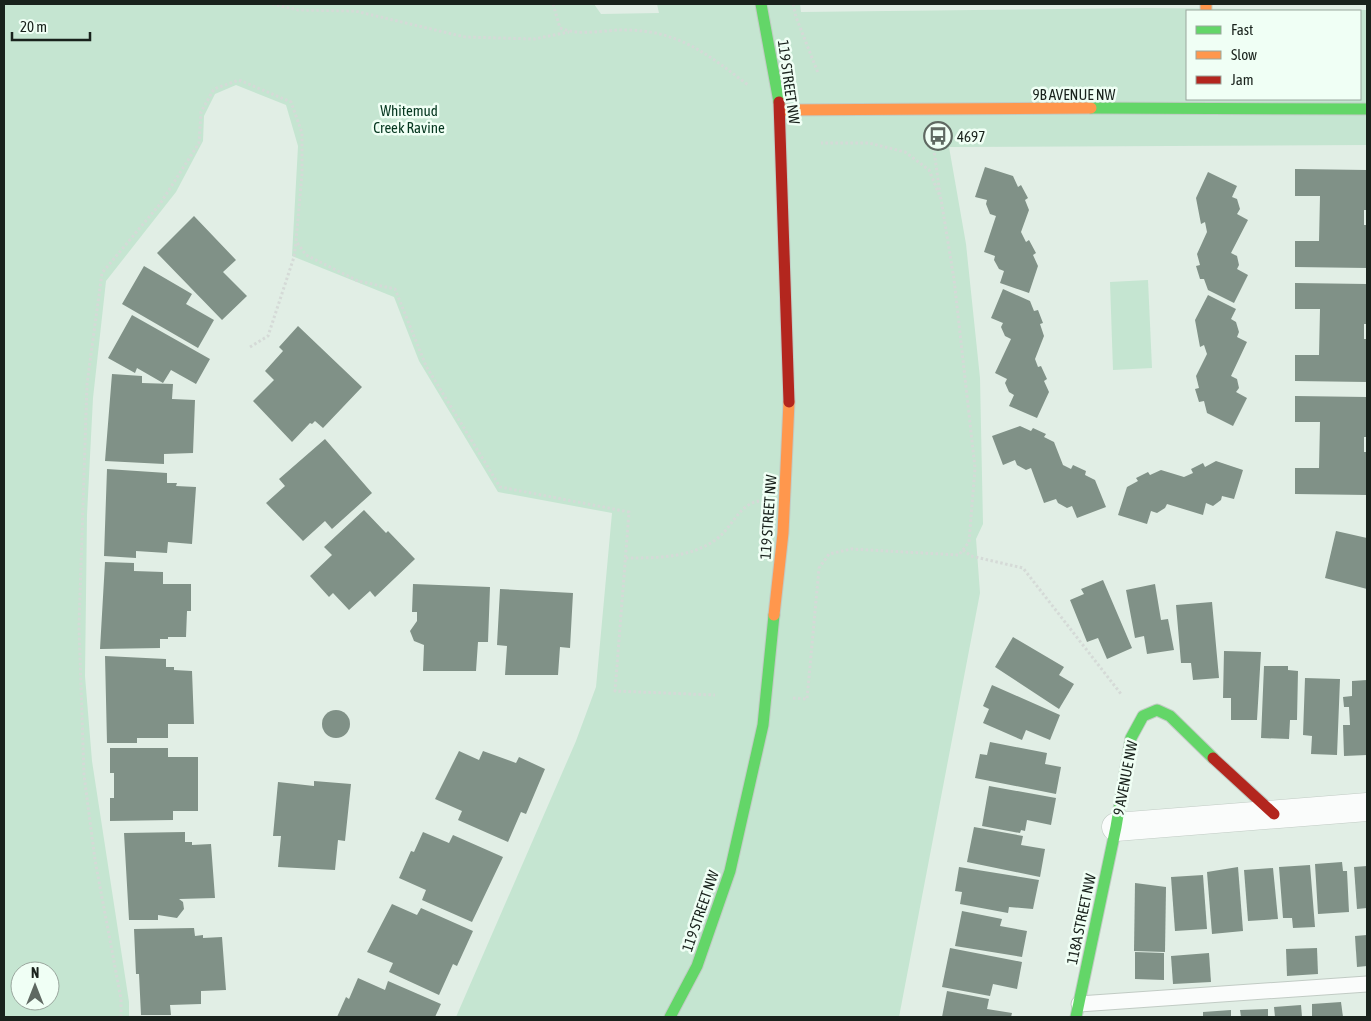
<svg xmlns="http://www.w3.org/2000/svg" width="1371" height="1021" viewBox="0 0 1371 1021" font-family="'Asap Condensed',sans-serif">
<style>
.green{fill:#c5e5d1;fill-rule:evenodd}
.building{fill:#809187}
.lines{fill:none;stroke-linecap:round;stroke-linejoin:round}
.lane-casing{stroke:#c1cbc4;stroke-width:17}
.street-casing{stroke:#c1cbc4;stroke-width:29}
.fast-casing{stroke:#c1cbc4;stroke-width:13}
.slow-casing{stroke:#c1cbc4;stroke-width:13}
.jam-casing{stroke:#c1cbc4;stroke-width:13}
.path{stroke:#d5dad7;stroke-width:3;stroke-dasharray:2.5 2.5;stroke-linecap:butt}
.lane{stroke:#fafcfb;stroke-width:15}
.street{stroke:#fafcfb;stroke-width:28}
.fast{stroke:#63d668;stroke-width:11}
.slow{stroke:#ff974d;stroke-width:11}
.jam{stroke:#b3261e;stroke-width:11}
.labels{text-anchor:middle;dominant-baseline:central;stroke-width:5;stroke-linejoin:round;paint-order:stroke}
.street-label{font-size:15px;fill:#19221c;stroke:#f0fff5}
.park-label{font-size:15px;fill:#063720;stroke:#f0fff5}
.poi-label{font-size:15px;fill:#19221c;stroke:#f0fff5;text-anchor:start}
</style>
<rect width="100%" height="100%" fill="#e1eee5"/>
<g class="green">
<path d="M4,4H594L601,14L659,13L657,4H800L801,12L1146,8L1367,10V145L949,147L966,244L980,378L983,524L976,539L980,593L899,1017H456L576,741L596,687L612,513L498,492L419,361L394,297L292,256L298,146L286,105L236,85L215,94L204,116L203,141L176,192L106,281L93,398L87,515L85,676L92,761L129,1002V1017H4ZM1187,11H1360V99H1187ZM20,971H50V1001H20Z"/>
<path d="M1148,280L1152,368L1113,370L1110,282Z"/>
</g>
<g class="building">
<path d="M985,167L1013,176L1018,187L1021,185L1028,198L1025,200L1029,210L1021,232L1026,242L1029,240L1036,253L1033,255L1038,266L1029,293L1000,283L1004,271L999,269L994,260L995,256L984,252L996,216L990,214L986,204L987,200L975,197Z"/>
<path d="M1295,169L1367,170V210H1364V225H1367V268L1295,267V241H1319L1320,196H1295Z"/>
<path d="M1208,172L1237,186L1232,197L1237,199L1240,209L1237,214L1248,220L1231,253L1237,256L1239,265L1237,269L1248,275L1234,303L1208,290L1204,279H1200L1196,266L1200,265L1197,254L1207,232L1205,222L1201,224L1196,198Z"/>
<path d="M194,216L236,260L223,272L247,296L222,320L157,253Z"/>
<path d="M144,266L192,294L186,304L214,320L198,348L122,304Z"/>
<path d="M1295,283L1367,284V324H1364V339H1367V382L1295,381V355H1319L1320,309H1295Z"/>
<path d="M1003,289L1030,301L1034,311L1038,310L1043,323L1040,324L1044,336L1035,359L1038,367L1041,366L1047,379L1044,381L1049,392L1037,418L1009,406L1014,395L1009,392L1005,383L1007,379L995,373L1011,339L1005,336L1001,327L1003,323L991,318Z"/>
<path d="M1208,295L1236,309L1231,319L1236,322L1239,332L1237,337L1247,342L1231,376L1237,379L1239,388L1236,392L1247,398L1233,426L1207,413L1204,401L1199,402L1195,389L1199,388L1196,376L1207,354L1204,345L1200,347L1195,320Z"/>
<path d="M132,315L210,359L196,384L171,370L163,383L137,368L135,373L108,358Z"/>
<path d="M298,326L362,387L323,428L315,421L312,424L310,423L292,442L253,401L274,380L265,371L283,351L279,347Z"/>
<path d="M112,374L142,376V383L173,384L172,399L195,400L193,453L164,454V464L105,461Z"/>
<path d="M1295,396L1367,397V437H1364V452H1367V495L1295,494V468H1319L1320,422H1295Z"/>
<path d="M1020,426L1031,431L1033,428L1046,434L1044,437L1054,442L1063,465L1071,469L1073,465L1086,471L1085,475L1095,480L1106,507L1077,518L1072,506L1067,508L1058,503L1056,499L1044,503L1031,468L1026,470L1017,465L1015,460L1003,465L992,436Z"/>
<path d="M325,439L372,493L332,529L325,521L303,541L266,503L285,486L279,479Z"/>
<path d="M1216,461L1243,470L1234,499L1222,496L1221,500L1213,506L1206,503L1203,515L1167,504L1165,508L1157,513L1151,511L1147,524L1118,515L1127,487L1138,481L1136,478L1148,472L1150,475L1161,470L1184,477L1193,473L1191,469L1203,463L1205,467Z"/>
<path d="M107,469L167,473V483H177L176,486L196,487L192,544L168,542L167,553L136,551V558L104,556Z"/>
<path d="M364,510L386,533L388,531L415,559L375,597L370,591L349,610L333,593L329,597L310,576L332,555L324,547Z"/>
<path d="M1336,531L1367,538V589L1325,578Z"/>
<path d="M105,562L134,563V571L163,572V584H191V611H187L186,637H168V639H160V648L100,649Z"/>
<path d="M1103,580L1132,648L1107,659L1098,638L1087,642L1070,600L1084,594L1081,589Z"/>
<path d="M413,584L490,587L488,642H478L476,671H423L424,645L414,641L410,631L417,621V612H412Z"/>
<path d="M1155,584L1161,620L1168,619L1174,650L1147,654L1144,636L1135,638L1126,590Z"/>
<path d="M500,589L573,593L570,648L560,647L558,675H505L507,646L497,645Z"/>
<path d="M1212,602L1219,678L1193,680L1191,663H1181L1176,605Z"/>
<path d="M1013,637L1064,667L1059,675L1074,684L1059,709L995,667Z"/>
<path d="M1224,651L1261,652L1257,720H1231V698H1223Z"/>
<path d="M105,656L166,659V667H174V670L192,671L194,724H168V738H137V743H107Z"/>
<path d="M1264,666H1288V670L1298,671L1297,720H1290L1289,739L1261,738Z"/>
<path d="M1305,678L1340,679L1337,755L1311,754L1312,736L1303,735Z"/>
<path d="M1367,680V755L1344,756L1343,725H1350L1349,707H1344L1343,697L1352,696V681Z"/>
<path d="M992,685L1060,715L1050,740L1026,730L1022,740L983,723L989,709L983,706Z"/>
<circle cx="336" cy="724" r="14"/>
<path d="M990,742L1047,753L1045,764L1061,767L1056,794L975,778L980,754L987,755Z"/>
<path d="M110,748H168V757H198V811H173V820L110,821V798H114V773H110Z"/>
<path d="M459,751L479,760L483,751L516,763L519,757L545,769L526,814L521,812L508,842L458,820L462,811L435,799Z"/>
<path d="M314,781L351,784L345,841L338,840L335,870L278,867L281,836H273L278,782L314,786Z"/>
<path d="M989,786L1056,798L1051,825L1027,820L1025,831L1021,830L1020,833L982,826Z"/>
<path d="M974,827L1023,836L1021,845L1045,849L1040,877L967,862Z"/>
<path d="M185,832V842H192V845L211,844L215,898L179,899L183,902L184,909L177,918L158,915V920H129L124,833Z"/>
<path d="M423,832L449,843L453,835L503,857L472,922L422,900L426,890L399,878L411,851L414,852Z"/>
<path d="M1342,862L1343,871H1347L1349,912L1318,914L1315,864Z"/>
<path d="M1310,865L1315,927L1293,928L1292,918H1283L1279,867Z"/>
<path d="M1367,866V908L1357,909L1354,867Z"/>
<path d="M959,867L1039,880L1033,909L1009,907L1008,913L960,904L962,892L955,891Z"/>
<path d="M1238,867L1243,931L1212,934L1207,872Z"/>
<path d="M1273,868L1278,919L1248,921L1244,870Z"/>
<path d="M1203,875L1207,929L1175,931L1171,877Z"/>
<path d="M1135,883L1166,887L1165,952L1134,951Z"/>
<path d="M392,904L417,915L421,908L473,931L457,966L453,964L439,995L389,972L393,963L367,952Z"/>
<path d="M962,911L1002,919L1000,926L1027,931L1022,957L955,946Z"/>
<path d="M194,928L195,936L203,935V938L222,937L226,990L201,991V1004L170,1005L171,1015H141L139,974H136L134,929Z"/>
<path d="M1367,935V966L1357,967L1355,936Z"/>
<path d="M950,948L1022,962L1017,989L993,984L990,996L942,987Z"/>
<path d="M1317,948L1318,974L1287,976L1286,949Z"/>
<path d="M1135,952L1164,953V980L1135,979Z"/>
<path d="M1209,953L1211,982L1173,984L1171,956Z"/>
<path d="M358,978L385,990L388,981L441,1004L435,1017H337L346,997L349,999Z"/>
<path d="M947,991L989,999L987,1009L1012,1013L1011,1017H942Z"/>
<path d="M1341,1002L1343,1017H1312V1004Z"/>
<path d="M1301,1005L1302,1017H1275L1274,1007Z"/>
<path d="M1268,1009V1017H1241L1240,1010Z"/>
<path d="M1231,1010V1017H1203V1012Z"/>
</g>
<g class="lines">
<defs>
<path id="lane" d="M1079,1004L1367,984"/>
<path id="street" d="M1116,827L1367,807"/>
<g id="fast">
<path d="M761,4L779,102"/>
<path d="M1091,108L1367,109"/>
<path d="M670,1017L697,966L730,871L763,725L774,615"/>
<path d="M1076,1017L1116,827L1131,738L1143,716L1157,710L1170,716L1213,758"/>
</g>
<g id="slow">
<path d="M1206,4V11"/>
<path d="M780,110L1091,108"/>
<path d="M774,615L783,533L789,402"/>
</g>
<g id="jam">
<path d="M779,102L789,402"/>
<path d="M1213,758L1274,814"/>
</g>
</defs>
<use href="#lane" class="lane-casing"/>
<use href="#street" class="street-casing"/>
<use href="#fast" class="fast-casing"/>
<use href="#slow" class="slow-casing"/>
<use href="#jam" class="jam-casing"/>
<g class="path">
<path d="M272,4L298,10L355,11L465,37L534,39L569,32"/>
<path d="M553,4L560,28C583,37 605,29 628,30C680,31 710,56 748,85"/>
<path d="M793,4L796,17L818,73"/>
<path d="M933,143L940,194"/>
<path d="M250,347L268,336L294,257L296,242"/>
<path d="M963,550L971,556L1023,568L1121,694"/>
<path d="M626,558C657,558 694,558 719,537C733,525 740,504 759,501"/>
<path d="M793,698L807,699L819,568L829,554L851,549L959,555L969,542L975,468L954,279L941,199L929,170L905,152L869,143H821"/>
<path d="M121,1017V999L95,860L84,775L79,626L87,384L102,273L160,204L199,143L201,112L214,89L239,80L291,102L302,133V174L296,241L306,255L358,281L395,289L426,366L500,487L629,512L615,691L715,695"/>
</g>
<use href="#lane" class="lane"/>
<use href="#street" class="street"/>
<use href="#fast" class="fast"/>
<use href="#slow" class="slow"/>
<use href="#jam" class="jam"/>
</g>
<defs>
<symbol id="bus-ring" viewBox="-11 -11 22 22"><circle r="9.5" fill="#f0fff5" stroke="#5f6962" stroke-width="1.5"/><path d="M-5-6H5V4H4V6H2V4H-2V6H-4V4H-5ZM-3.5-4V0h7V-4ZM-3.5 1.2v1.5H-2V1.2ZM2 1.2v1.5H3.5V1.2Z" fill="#5f6962"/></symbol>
</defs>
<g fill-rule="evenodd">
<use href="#bus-ring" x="922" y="120" width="32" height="32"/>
</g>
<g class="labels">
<g class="street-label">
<text transform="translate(789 82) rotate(82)">119 STREET NW</text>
<text x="1074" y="94">9B AVENUE NW</text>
<text transform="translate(768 517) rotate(-86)">119 STREET NW</text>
<text transform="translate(1125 778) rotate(-79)">9 AVENUE NW</text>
<text transform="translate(700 911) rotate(-71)">119 STREET NW</text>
<text transform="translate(1081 919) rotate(-78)">118A STREET NW</text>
</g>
<g class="park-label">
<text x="409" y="110">Whitemud<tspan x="409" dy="17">Creek Ravine</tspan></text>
</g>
<g class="poi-label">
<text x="957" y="136">4697</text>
</g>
</g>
<rect width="1371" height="1021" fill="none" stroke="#19221c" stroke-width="10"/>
<rect x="1186" y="10" width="175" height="90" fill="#f0fff5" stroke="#9aa79e"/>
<rect x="1196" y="26" width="25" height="8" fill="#63d668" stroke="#9aa79e"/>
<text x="1231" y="35" font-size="15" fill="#19221c">Fast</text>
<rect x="1196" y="51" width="25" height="8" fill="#ff974d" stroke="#9aa79e"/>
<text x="1231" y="60" font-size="15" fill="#19221c">Slow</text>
<rect x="1196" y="76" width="25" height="8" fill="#b3261e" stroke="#9aa79e"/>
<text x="1231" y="85" font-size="15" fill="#19221c">Jam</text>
<g transform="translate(35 986)"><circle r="24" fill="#f0fff5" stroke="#9aa79e"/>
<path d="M0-4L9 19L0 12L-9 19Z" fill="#5f6962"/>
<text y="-8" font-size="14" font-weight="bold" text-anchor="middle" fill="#19221c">N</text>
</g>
<path d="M12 32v8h78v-8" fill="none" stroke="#19221c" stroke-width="2.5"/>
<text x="20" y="32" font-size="15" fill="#19221c" stroke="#f0fff5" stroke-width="4" paint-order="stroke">20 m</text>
</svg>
